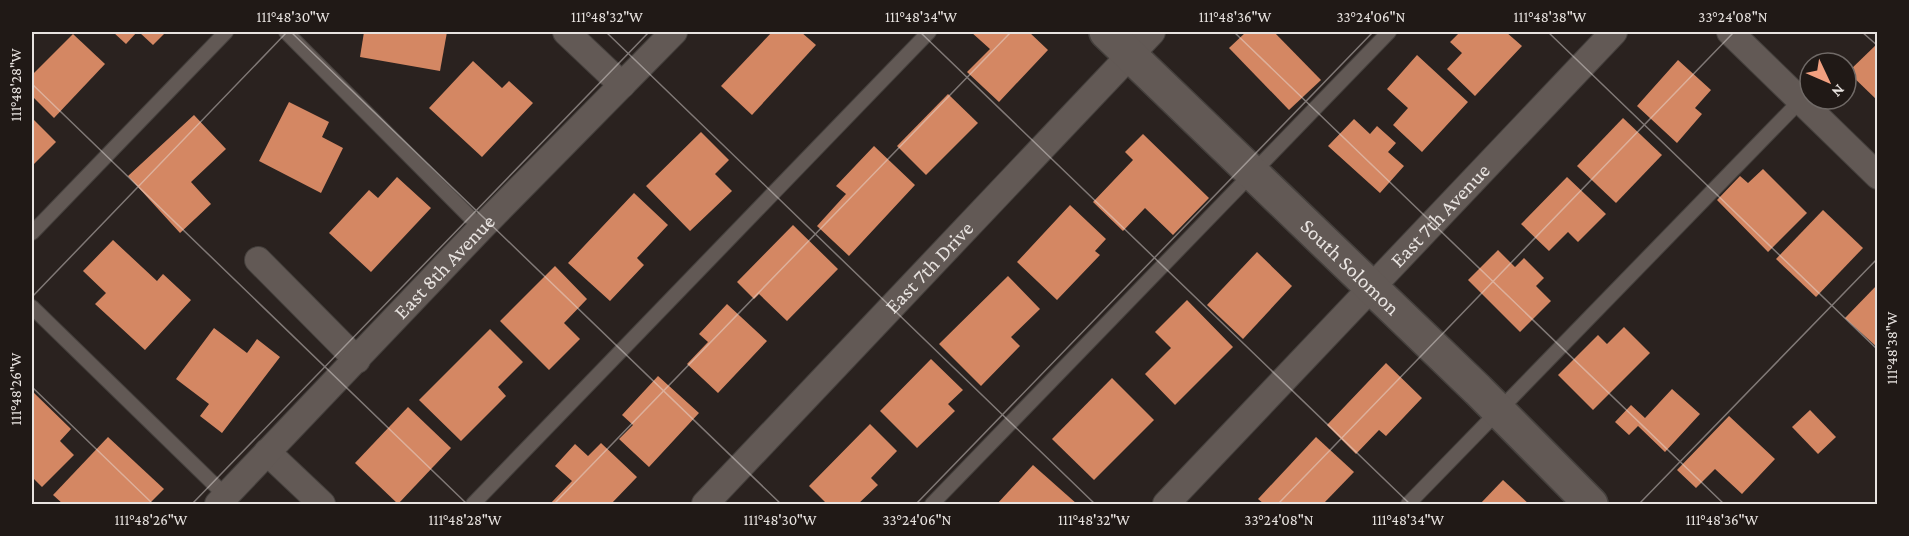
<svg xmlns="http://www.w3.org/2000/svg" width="1909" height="536" viewBox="0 0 1909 536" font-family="'Crimson Pro',serif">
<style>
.building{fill:#d48763}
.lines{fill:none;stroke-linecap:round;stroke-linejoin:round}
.service-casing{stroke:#45403d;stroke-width:16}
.minor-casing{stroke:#45403d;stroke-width:28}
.tertiary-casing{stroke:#45403d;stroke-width:36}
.service{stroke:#625955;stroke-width:14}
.minor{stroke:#625955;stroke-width:26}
.tertiary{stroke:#625955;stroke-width:33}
.ticks{fill:none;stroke:#e8e3e0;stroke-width:1.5;stroke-opacity:0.45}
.labels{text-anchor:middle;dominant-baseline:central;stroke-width:6;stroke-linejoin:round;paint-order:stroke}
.street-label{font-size:21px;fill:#e8e3e0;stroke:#201916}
.neatline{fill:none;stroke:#e8e3e0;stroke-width:2}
.ticks-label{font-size:15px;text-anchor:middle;fill:#e8e3e0}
</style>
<rect width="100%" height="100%" fill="#2a221f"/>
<g class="building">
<path d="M113,32H137L126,44Z"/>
<path d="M139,32H166L153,45Z"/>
<path d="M364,32H447L440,71L360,57Z"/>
<path d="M772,32H801L816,45L752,115L721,86Z"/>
<path d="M971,32H1029L1048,50L999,102L967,72L990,49Z"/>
<path d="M1246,32H1274L1321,80L1289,110L1229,48Z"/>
<path d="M1460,32H1506L1522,46L1475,96L1447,69L1462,53L1450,42Z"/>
<path d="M73,34L105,64L54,118L32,96V75Z"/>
<path d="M1878,43V101L1848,72Z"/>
<path d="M1417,55L1468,102L1422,152L1393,125L1408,108L1387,89Z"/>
<path d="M1678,60L1711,90L1695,108L1702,114L1677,143L1637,106Z"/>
<path d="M473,61L502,88L509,81L533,103L482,157L429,108Z"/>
<path d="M948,94L978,123L926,175L897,146Z"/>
<path d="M289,102L329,122L322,137L343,148L321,193L259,161Z"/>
<path d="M194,115L226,149L191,182L211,204L180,233L128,176Z"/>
<path d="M32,118L56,142L32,166Z"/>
<path d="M1623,118L1662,155L1616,203L1577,166Z"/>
<path d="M1354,119L1370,134L1377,126L1396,143L1388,152L1404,166L1380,193L1328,146Z"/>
<path d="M701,132L729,160L715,174L732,191L690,231L646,186Z"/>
<path d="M1143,134L1209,198L1173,235L1145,208L1123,231L1093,202L1133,160L1125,152Z"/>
<path d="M874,146L915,185L849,256L817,226L846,194L836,186Z"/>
<path d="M1763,169L1807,213L1768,252L1717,200L1740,176L1748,183Z"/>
<path d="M397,177L431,208L371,272L329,233L369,190L378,198Z"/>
<path d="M1567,177L1606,214L1578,242L1568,232L1549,251L1521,224Z"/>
<path d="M634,193L668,225L637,258L644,265L610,301L568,263Z"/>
<path d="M1070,205L1106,239L1095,251L1100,255L1057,300L1017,262Z"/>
<path d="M1823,210L1863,248L1816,297L1776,259Z"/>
<path d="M793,225L838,269L787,321L759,294L754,299L737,282Z"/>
<path d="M113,240L157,281L163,274L191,300L145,350L95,304L106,293L83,271Z"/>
<path d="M1498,250L1515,267L1524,258L1544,278L1536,286L1551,301L1520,332L1468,280Z"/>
<path d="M1257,252L1292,286L1243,339L1207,305Z"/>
<path d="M555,266L587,299L564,323L580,339L549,370L500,321Z"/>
<path d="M1008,276L1040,309L1011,337L1020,346L981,386L939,344Z"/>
<path d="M1878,284V348L1845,318Z"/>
<path d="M1187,300L1233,347L1175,405L1145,374L1171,348L1155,332Z"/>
<path d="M727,304L767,341L718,393L687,364L708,342L699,334Z"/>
<path d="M1624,327L1650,353L1593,410L1558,375L1598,335L1607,344Z"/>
<path d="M214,328L247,353L257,339L280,357L222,433L200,416L209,404L176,379Z"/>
<path d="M490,329L523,362L498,387L506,396L461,441L419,400Z"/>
<path d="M931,359L963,390L948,404L955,411L917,448L880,411Z"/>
<path d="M1386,363L1422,398L1386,436L1379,430L1356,454L1327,425Z"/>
<path d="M658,376L699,413L649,467L619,439L633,425L622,415Z"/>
<path d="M1112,378L1154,420L1094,480L1052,439Z"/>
<path d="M1672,389L1700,414L1665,452L1638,426L1629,435L1615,422L1631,405L1645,418Z"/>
<path d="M32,391L71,429L60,441L74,455L42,487L32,477Z"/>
<path d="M408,407L451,448L398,504L355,463Z"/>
<path d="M1810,410L1836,437L1818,454L1792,427Z"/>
<path d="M1729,416L1775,459L1742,494L1715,469L1696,488L1677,470Z"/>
<path d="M870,424L897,451L871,478L878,485L858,504H827L809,486Z"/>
<path d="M108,437L164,489L149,504H63L53,495Z"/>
<path d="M1316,437L1354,472L1323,504H1264L1258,499Z"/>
<path d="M601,443L637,477L611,504H550L572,481L555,466L575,444L588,456Z"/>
<path d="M1033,465L1077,504H997Z"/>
<path d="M1503,480L1529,504H1480Z"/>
</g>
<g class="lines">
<defs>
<g id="service">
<path d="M286,32L481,228"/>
<path d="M32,233L226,32"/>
<path d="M32,307L226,496"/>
<path d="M473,504L929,32"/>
<path d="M932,504L1389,32"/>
<path d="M1408,504L1800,101"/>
</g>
<g id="minor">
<path d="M566,32L622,85"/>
<path d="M1730,32L1878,176"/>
<path d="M258,260L357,360"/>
<path d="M267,452L322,504"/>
<path id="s1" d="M218,504L481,228L674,32"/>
<path id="s2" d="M705,504L1152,32"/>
<path id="s3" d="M1166,504L1614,32"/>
</g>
<g id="tertiary">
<path id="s4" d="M1106,32L1478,390L1591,504"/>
</g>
</defs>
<use href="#service" class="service-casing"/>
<use href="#minor" class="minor-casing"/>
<use href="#tertiary" class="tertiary-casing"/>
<use href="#service" class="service"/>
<use href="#minor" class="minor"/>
<use href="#tertiary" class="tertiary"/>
</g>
<path class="ticks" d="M291,32L781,504M606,32L1095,504M920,32L1410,504M1234,32L1724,504M1548,32L1878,350M1862,32L1878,46M32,84L467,504M32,297L287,32M32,387L153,504M192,504L649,32M554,504L1011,32M916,504L1373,32M1278,504L1734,32M1639,504L1878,258"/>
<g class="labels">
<g class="street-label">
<text stroke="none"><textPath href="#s3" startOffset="398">East 7th Avenue</textPath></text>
<text stroke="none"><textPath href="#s1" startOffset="328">East 8th Avenue</textPath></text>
<text stroke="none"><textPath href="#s4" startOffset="339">South Solomon</textPath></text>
<text stroke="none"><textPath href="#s2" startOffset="326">East 7th Drive</textPath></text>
</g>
</g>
<rect width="1909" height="536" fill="none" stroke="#201916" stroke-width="66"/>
<g transform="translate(1828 81) rotate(134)"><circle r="28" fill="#201916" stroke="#706a67" stroke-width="1.5"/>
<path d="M0-4.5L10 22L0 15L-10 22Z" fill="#f2a080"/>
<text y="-9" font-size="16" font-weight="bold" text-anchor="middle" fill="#e8e3e0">N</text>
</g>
<rect x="33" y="33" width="1843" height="470" class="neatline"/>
<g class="ticks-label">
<text x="293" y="22">111°48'30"W</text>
<text x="607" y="22">111°48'32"W</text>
<text x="921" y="22">111°48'34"W</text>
<text x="1235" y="22">111°48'36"W</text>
<text x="1371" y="22">33°24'06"N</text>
<text x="1550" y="22">111°48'38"W</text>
<text x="1733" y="22">33°24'08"N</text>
<text transform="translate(16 85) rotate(-90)" y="5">111°48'28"W</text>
<text transform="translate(1892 348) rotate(-90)" y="5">111°48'38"W</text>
<text transform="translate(16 389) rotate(-90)" y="5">111°48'26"W</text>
<text x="151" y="525">111°48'26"W</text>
<text x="465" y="525">111°48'28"W</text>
<text x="780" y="525">111°48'30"W</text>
<text x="917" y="525">33°24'06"N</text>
<text x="1094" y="525">111°48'32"W</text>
<text x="1279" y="525">33°24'08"N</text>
<text x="1408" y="525">111°48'34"W</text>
<text x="1722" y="525">111°48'36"W</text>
</g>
</svg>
